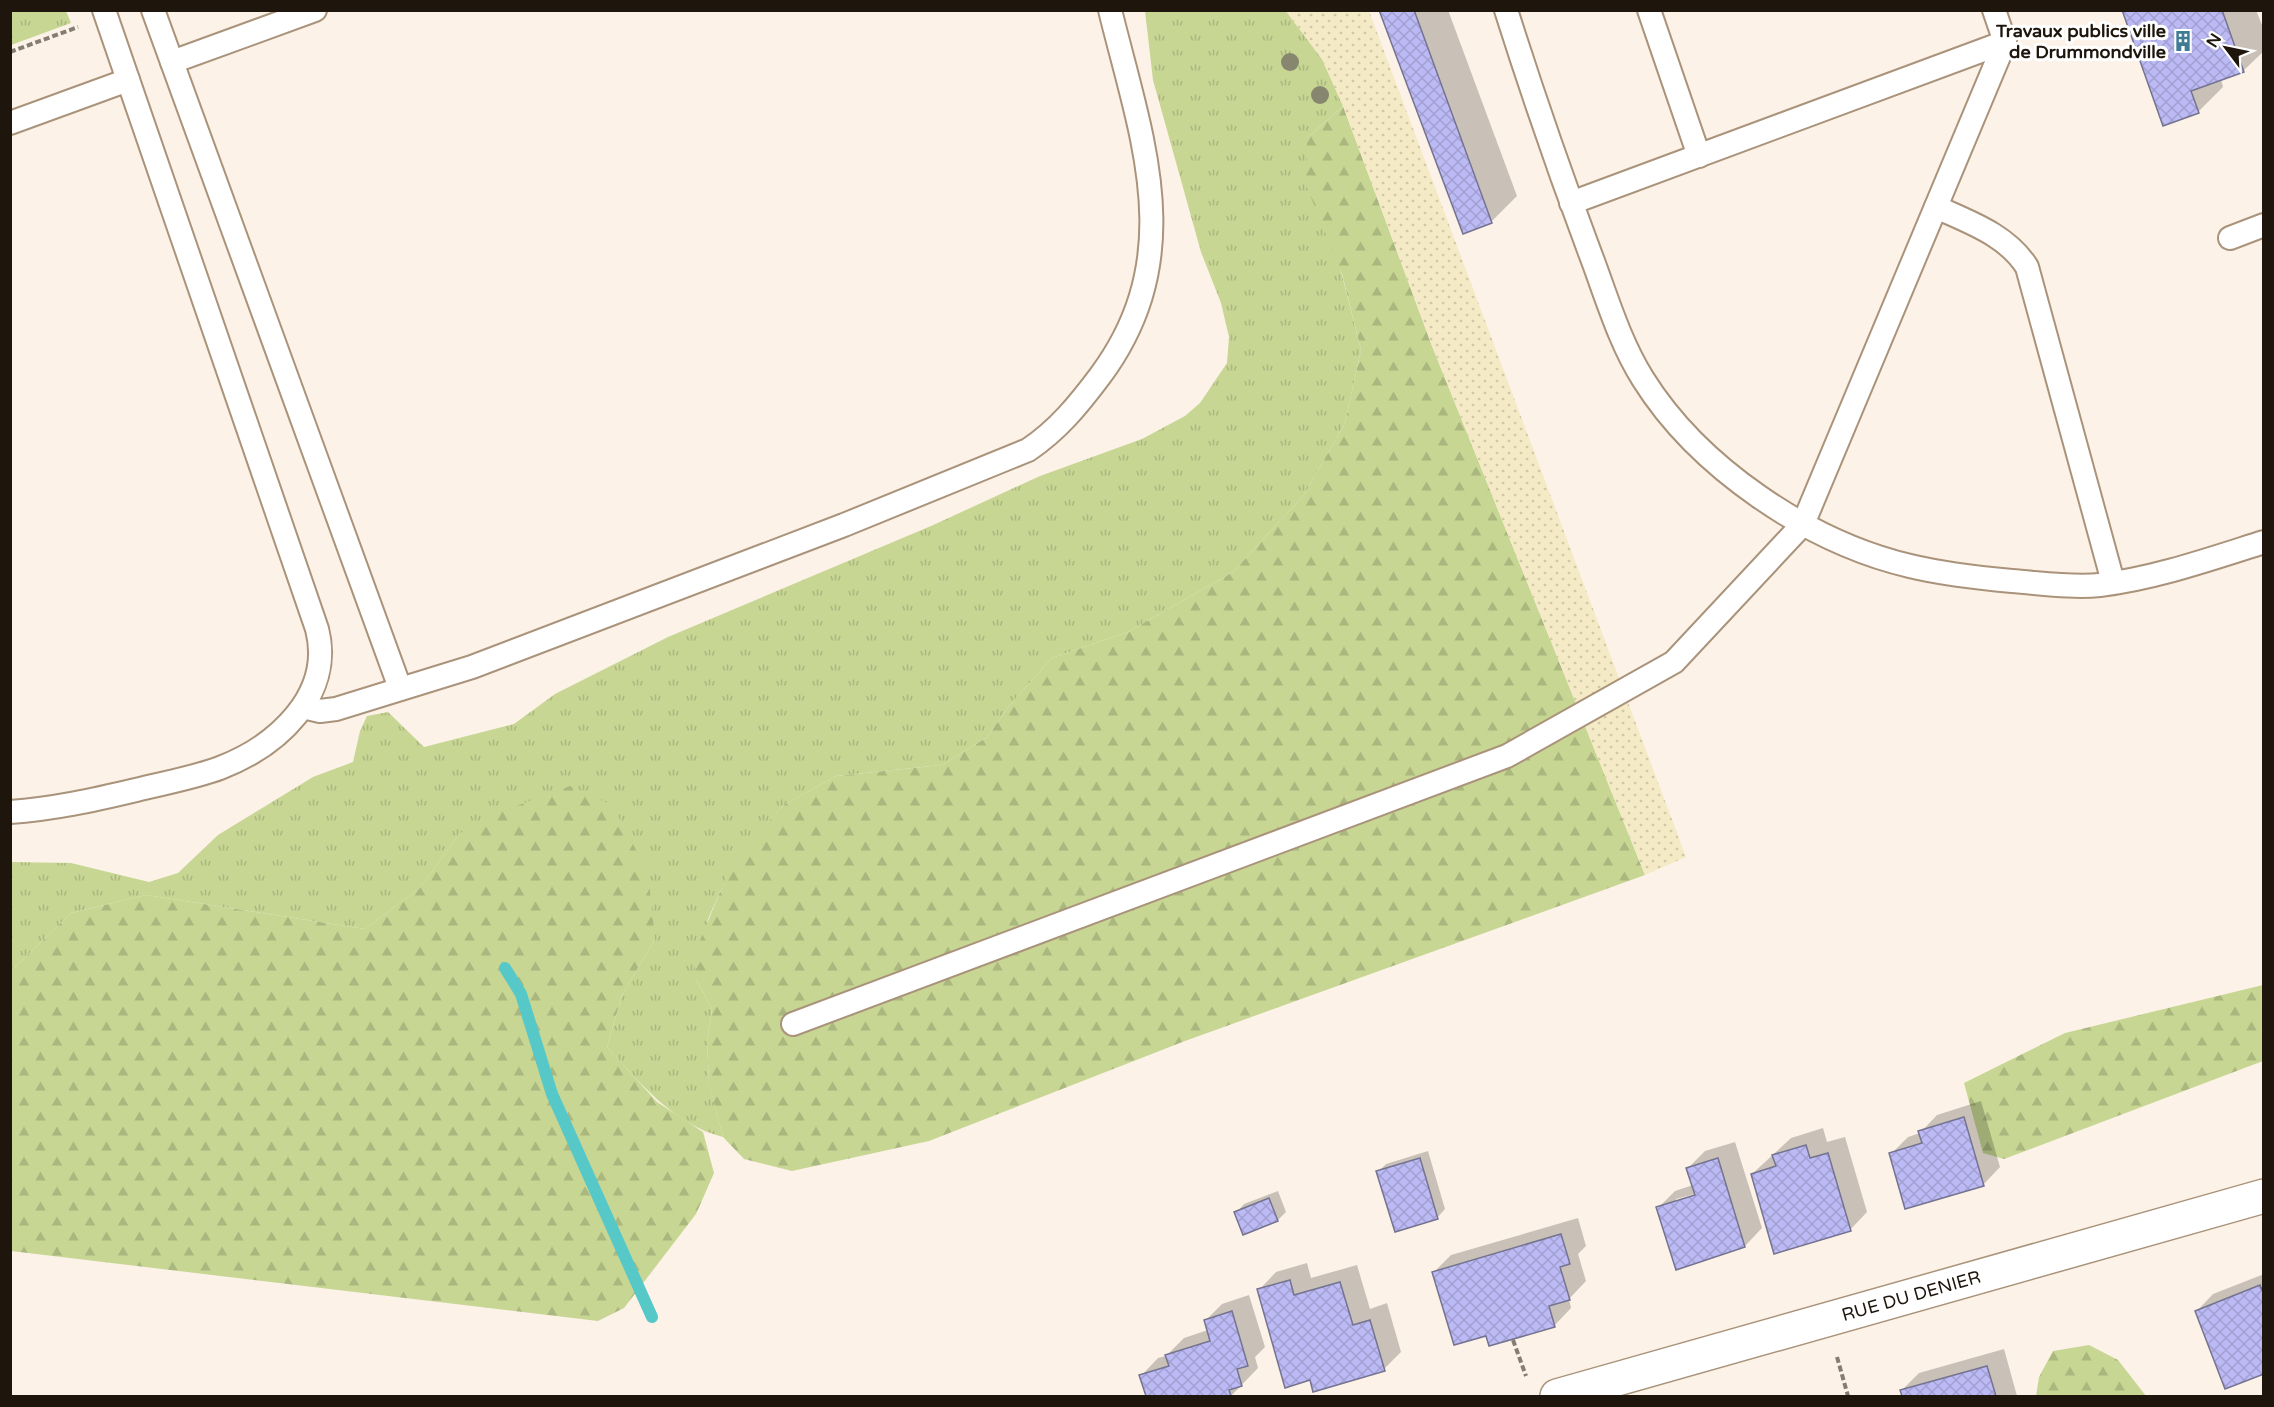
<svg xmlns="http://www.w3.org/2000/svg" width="2274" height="1407" viewBox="0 0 2274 1407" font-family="'Varela Round',sans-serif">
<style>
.grass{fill:url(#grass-tufts)}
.forest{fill:url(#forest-firs)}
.sand{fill:url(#sand-dots)}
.shadow{fill:#0003;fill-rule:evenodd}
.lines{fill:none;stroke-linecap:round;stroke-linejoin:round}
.stream{stroke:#56c8c8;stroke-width:12}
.building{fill:url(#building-cross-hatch);stroke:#747390;stroke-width:1.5}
.lane-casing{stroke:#aa937b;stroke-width:26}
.street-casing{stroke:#aa937b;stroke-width:36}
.path{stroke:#857c72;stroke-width:4;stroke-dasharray:6 3;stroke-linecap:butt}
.lane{stroke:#fff;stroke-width:22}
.street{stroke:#fff;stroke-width:33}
.tree{fill:#87866f}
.labels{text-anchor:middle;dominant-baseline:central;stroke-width:6;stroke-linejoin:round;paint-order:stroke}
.poi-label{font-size:18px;font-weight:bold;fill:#1e160d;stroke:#fff;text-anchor:end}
.street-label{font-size:18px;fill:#1e160d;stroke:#fff}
</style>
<defs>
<pattern id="grass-tufts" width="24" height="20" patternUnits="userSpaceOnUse" patternTransform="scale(1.5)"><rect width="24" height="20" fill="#c7d693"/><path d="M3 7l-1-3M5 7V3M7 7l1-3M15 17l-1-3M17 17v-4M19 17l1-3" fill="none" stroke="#aab77e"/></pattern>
<pattern id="forest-firs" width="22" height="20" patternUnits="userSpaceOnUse" patternTransform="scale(1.5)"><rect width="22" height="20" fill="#c7d693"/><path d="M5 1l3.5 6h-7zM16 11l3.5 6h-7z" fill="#aab77e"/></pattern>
<pattern id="sand-dots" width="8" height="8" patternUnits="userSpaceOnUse" patternTransform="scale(1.5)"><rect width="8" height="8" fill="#f4eac5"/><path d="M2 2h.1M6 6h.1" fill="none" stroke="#d1c8a8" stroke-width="1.8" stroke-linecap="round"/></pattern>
<pattern id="building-cross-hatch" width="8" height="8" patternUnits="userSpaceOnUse" patternTransform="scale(1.5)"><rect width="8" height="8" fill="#bcbaf5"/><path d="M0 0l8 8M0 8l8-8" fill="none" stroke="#a19fd1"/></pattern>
</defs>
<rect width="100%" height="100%" fill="#fcf2e7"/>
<g class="grass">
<path d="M11,10L66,11L71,23L11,45Z"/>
<path d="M1145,11H1286L1322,59L1343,106L1307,138L1361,350L1345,423L1304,495L1233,572L1128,632L1052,658L1010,705L986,738L942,765L836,776L784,805L735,858L708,919L696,979L712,1009L707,1041L709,1083L723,1137C673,1124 640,1083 607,1047L622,995L655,939L460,833L420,888L365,929L146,895L71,913L11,971V862L71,863L149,882L178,873L218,835L313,777L353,762L360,731L367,716L388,712L424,747L514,724L555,694L668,637L931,526L1040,476L1142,439L1185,416L1200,403L1227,363L1229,337L1221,303L1201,252L1153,80Z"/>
</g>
<g class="forest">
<path d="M1343,106L1432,346L1645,875L1185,1041L929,1141L792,1171L744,1159L723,1137L709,1084L707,1041L712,1009L696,979L694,955L734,858L784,805L836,776L942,765L986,738L1010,705L1052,658L1128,632L1233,572L1304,495L1345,423L1361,350L1342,274L1306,185L1307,138Z"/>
<path d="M570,786L612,805L648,872L655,939L622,995L607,1047L657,1102L703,1132L714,1173L696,1214L624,1308L598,1321L11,1251V971L71,913L146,895L365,929L420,888L460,833L508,809Z"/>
<path d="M2263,985V1061L2004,1159L1983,1153L1964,1083L2065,1033Z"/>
<path d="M2089,1345L2118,1360L2146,1396H2036L2039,1377L2053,1351Z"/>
</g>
<path class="sand" d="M1286,11H1369L1686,857L1645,875L1432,346L1343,106L1322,59Z"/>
<g class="shadow">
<path d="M1381,10H1448L1517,196L1491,222L1463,232Z"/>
<path d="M2123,10H2256L2264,30V51L2243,71L2221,79L2223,87L2198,112Z"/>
<path d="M1981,1101L2000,1167L1983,1185L1891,1154L1908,1137L1920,1133L1937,1115Z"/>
<path d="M1823,1128L1827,1142L1845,1137L1867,1212L1850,1230L1752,1174L1791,1138Z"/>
<path d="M1735,1142L1762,1228L1745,1246L1677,1268L1658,1208L1675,1191L1693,1185L1688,1168L1705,1151ZM1702,1192L1703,1194L1676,1203V1199Z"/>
<path d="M1428,1151L1445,1209L1437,1218L1378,1172L1386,1164Z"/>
<path d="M1278,1191L1286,1212L1278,1220L1236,1213L1244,1204Z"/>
<path d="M1578,1218L1586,1246L1578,1254L1586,1281L1569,1299L1571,1308L1554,1326L1487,1334L1434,1272L1451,1255Z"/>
<path d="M1307,1263L1311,1278L1357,1265L1370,1309L1387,1303L1401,1352L1384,1369L1311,1379L1259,1290L1276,1272Z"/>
<path d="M2264,1274V1372L2196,1312L2213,1294Z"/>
<path d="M1249,1295L1265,1347L1255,1357L1258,1368L1231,1396H1147L1141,1376L1158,1358L1166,1356L1184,1338L1208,1330L1205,1321L1222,1304Z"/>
<path d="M2004,1349L2017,1396H1904L1902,1390L1919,1373Z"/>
</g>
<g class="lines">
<path class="stream" d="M505,968L521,994L552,1094L652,1317"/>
</g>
<g class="building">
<path d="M1379,10H1414L1492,223L1463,234Z"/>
<path d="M2122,10H2222L2244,72L2191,91L2199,113L2163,126Z"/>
<path d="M1964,1117L1984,1186L1905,1209L1889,1153L1922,1143L1918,1131Z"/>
<path d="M1806,1145L1810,1158L1828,1153L1851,1231L1774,1254L1751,1174L1776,1166L1772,1155Z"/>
<path d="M1420,1158L1438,1219L1395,1232L1376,1171Z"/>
<path d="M1718,1158L1745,1247L1676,1270L1656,1207L1695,1195L1686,1168Z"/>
<path d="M1269,1198L1278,1221L1243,1235L1234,1212Z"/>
<path d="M1561,1234L1570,1264L1560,1267L1570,1300L1549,1306L1555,1327L1489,1346L1486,1336L1454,1345L1432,1272Z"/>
<path d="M1290,1280L1294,1295L1340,1282L1353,1325L1370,1320L1385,1371L1313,1392L1310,1380L1285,1388L1257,1289Z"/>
<path d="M2260,1285L2264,1295V1374L2225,1389L2195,1311Z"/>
<path d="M1232,1311L1248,1366L1237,1369L1242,1386L1229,1390L1231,1396H1146L1139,1375L1169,1366L1165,1355L1210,1341L1204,1320Z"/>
<path d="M1987,1366L1996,1396H1902L1900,1390Z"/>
</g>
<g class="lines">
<defs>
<g id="lane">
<path d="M153,10L400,688"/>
<path d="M1506,10C1532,92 1560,173 1590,253C1606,295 1619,341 1643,379C1698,467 1808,542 1910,566C1943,574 1979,578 2012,581C2040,583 2072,588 2100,585C2156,578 2210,559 2264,542"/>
<path d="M1649,10L1699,156"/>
<path d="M172,62L315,10"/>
<path d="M10,123L128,80"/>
<path d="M1571,203L2005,42L1994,10"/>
<path d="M1936,207C1969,222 2007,235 2027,267L2113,582"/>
<path d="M2230,238L2264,225"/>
<path d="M303,707L320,711L336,709L472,667L844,525L1028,450C1058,430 1079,404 1100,376C1189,256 1142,140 1110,10"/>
<path d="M10,812C53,809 94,800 136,790C164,783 193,778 220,768C277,746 334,695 317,629L104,10"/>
<path d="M793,1024L1507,756L1674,662L1803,524L2005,42"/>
</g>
<g id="street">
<path id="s1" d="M1557,1396L2264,1196"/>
</g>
</defs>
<use href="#lane" class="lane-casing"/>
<use href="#street" class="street-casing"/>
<g class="path">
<path d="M10,52L78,27"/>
<path d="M1513,1340L1526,1376"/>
<path d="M1837,1357L1848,1396"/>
</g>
<use href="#lane" class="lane"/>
<use href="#street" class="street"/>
</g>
<g class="tree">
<circle cx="1290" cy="62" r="9"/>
<circle cx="1320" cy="95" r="9"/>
</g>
<defs>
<symbol id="building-bare" viewBox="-9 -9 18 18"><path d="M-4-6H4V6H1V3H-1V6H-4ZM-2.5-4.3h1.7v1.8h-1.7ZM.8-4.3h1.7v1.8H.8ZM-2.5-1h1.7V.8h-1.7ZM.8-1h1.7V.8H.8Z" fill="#3f7b92" stroke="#fff" stroke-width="2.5" paint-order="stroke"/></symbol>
</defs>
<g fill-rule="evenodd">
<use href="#building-bare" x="2168" y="26" width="30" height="30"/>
</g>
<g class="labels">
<g class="poi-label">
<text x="2166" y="31">Travaux publics ville<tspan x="2166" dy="21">de Drummondville</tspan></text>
</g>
<g class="street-label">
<text stroke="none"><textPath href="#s1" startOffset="368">RUE DU DENIER</textPath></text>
</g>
</g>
<rect width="2274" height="1407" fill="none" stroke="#1e160d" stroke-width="24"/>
<g transform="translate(2226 48) rotate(302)" stroke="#ffffff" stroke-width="4.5" paint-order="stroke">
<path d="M0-4.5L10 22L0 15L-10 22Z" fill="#1e160d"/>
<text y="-9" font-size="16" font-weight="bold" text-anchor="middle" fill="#1e160d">N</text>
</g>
</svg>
